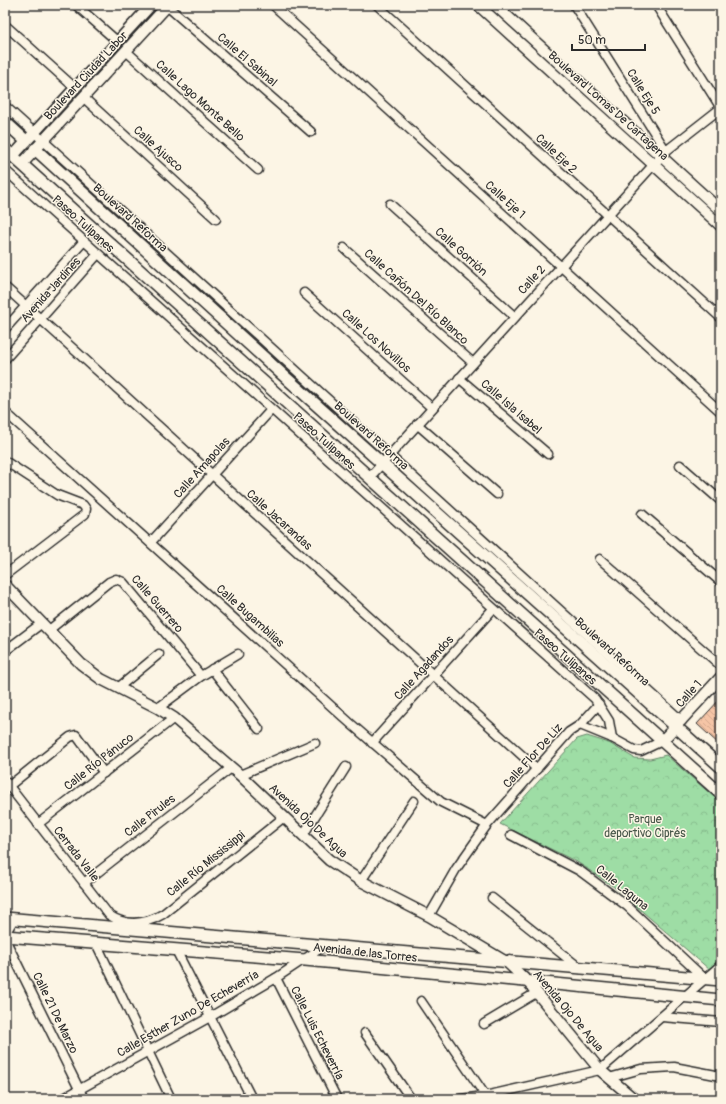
<svg xmlns="http://www.w3.org/2000/svg" width="726" height="1104" viewBox="0 0 726 1104" font-family="Pangolin,sans-serif">
<style>
.forest{fill:url(#forest-crowns);stroke:#648468}
.building{fill:url(#building-back-hatch);stroke:#2b2b2b}
.lines{fill:none;stroke-linecap:round;stroke-linejoin:round}
.minor-casing{stroke:#2b2b2b;stroke-width:11}
.tertiary-casing{stroke:#2b2b2b;stroke-width:13}
.secondary-casing{stroke:#2b2b2b;stroke-width:14}
.minor{stroke:#fcf5e5;stroke-width:8}
.tertiary{stroke:#fcf5e5;stroke-width:10}
.secondary{stroke:#fcf5e5;stroke-width:11}
.labels{text-anchor:middle;dominant-baseline:central;stroke-width:3;stroke-linejoin:round;paint-order:stroke}
.street-label{font-size:12px;fill:#2b2b2b;stroke:#fcf5e5}
.park-label{font-size:12px;fill:#48584a;stroke:#fcf5e5}
</style>
<defs>
<pattern id="forest-crowns" width="20" height="18" patternUnits="userSpaceOnUse"><rect width="20" height="18" fill="#9edda5"/><path d="M2 6a3 3 0 1 1 6 0M12 15a3 3 0 1 1 6 0" fill="none" stroke="#88be8e"/></pattern>
<pattern id="building-back-hatch" width="6" height="6" patternUnits="userSpaceOnUse"><rect width="6" height="6" fill="#f6c5a6"/><path d="M-1 5l2 2M0 0l6 6M5-1l2 2" fill="none" stroke="#d3a98f"/></pattern>
</defs>
<rect width="100%" height="100%" fill="#fcf5e5"/>
<filter id="ink" filterUnits="userSpaceOnUse"><feTurbulence type="fractalNoise" baseFrequency=".025" numOctaves="2"/><feDisplacementMap in="SourceGraphic" scale="8" xChannelSelector="R" yChannelSelector="G"/><feConvolveMatrix kernelMatrix="1 2 1 2 8 2 1 2 1" color-interpolation-filters="sRGB"/></filter>
<g filter="url(#ink)">
<path class="forest" d="M587,736L609,743L634,758L650,759L666,755L721,803V959L710,970L614,887L577,862L500,824L577,739Z"/>
<path class="building" d="M721,698V746L697,724Z"/>
<g class="lines">
<defs>
<g id="minor">
<path d="M76,5L118,42"/>
<path d="M273,5L721,412"/>
<path d="M377,5L721,318"/>
<path d="M574,5L666,151"/>
<path d="M656,5L721,108"/>
<path d="M167,6L311,132"/>
<path d="M5,25L75,88"/>
<path d="M126,51L258,170"/>
<path d="M84,98L216,219"/>
<path d="M5,106L682,721"/>
<path d="M5,170L595,699L609,721L612,738"/>
<path d="M390,204L515,317"/>
<path d="M344,248L473,363"/>
<path d="M5,287L537,769"/>
<path d="M304,293L432,408"/>
<path d="M5,329L84,241"/>
<path d="M5,359L98,254"/>
<path d="M459,378L548,454"/>
<path d="M5,412L350,723L441,802L487,825"/>
<path d="M417,424L497,494"/>
<path d="M5,461L57,495L83,505L86,509L85,514L5,575"/>
<path d="M680,465L721,501"/>
<path d="M370,477L666,151L721,108"/>
<path d="M642,514L721,582"/>
<path d="M151,542L271,410"/>
<path d="M600,559L721,666"/>
<path d="M49,630L109,582L116,579L123,582L201,676"/>
<path d="M5,651L42,623"/>
<path d="M212,669L259,729"/>
<path d="M119,687L159,654"/>
<path d="M158,708L201,676L238,654"/>
<path d="M580,725L612,738L634,750L641,751L662,741"/>
<path d="M372,743L493,609"/>
<path d="M240,775L315,743"/>
<path d="M5,781L109,915C127,927 146,924 163,914L284,817"/>
<path d="M9,786L70,737L76,735L104,773"/>
<path d="M38,824L174,718"/>
<path d="M303,835L346,767"/>
<path d="M511,835L580,871L627,906L705,979"/>
<path d="M361,881L414,801"/>
<path d="M84,883L231,768"/>
<path d="M492,898L581,969"/>
<path d="M429,916L456,869L487,825L569,732L580,725L599,704"/>
<path d="M5,934L14,919"/>
<path d="M5,939L84,1099"/>
<path d="M96,943L171,1099"/>
<path d="M176,950L252,1099"/>
<path d="M276,978L337,1099"/>
<path d="M421,1001L487,1098"/>
<path d="M662,1017L721,1022"/>
<path d="M484,1024L536,993"/>
<path d="M365,1033L411,1099"/>
<path d="M609,1078L641,1069L674,1067L721,1076"/>
<path d="M62,1099L210,1017L276,978L324,946"/>
<path d="M460,1099L485,1096L600,1070L721,965"/>
</g>
<g id="tertiary">
<path d="M478,5L721,226"/>
<path d="M495,5L721,211"/>
<path d="M13,156L151,5"/>
<path d="M22,164L168,5"/>
<path d="M5,585L81,664L101,679L158,708L174,718L240,775L329,860L361,881L429,916L508,963L528,982L600,1070L634,1099"/>
<path d="M662,741L721,677"/>
</g>
<g id="secondary">
<path d="M5,122L26,141"/>
<path d="M5,149L721,794"/>
<path d="M35,149L283,375L721,767"/>
<path d="M5,918L721,980"/>
<path d="M5,936L305,960L721,1000"/>
</g>
</defs>
<use href="#minor" class="minor-casing"/>
<use href="#tertiary" class="tertiary-casing"/>
<use href="#secondary" class="secondary-casing"/>
<use href="#minor" class="minor"/>
<use href="#tertiary" class="tertiary"/>
<use href="#secondary" class="secondary"/>
</g>
</g>
<g class="labels">
<g class="street-label">
<text transform="translate(247 60) rotate(41)">Calle El Sabinal</text>
<text transform="translate(86 76) rotate(-47)">Boulevard Ciudad Labor</text>
<text transform="translate(643 92) rotate(58)">Calle Eje 5</text>
<text transform="translate(200 101) rotate(42)">Calle Lago Monte Bello</text>
<text transform="translate(608 106) rotate(42)">Boulevard Lomas De Cartagena</text>
<text transform="translate(158 149) rotate(42)">Calle Ajusco</text>
<text transform="translate(556 154) rotate(43)">Calle Eje 2</text>
<text transform="translate(505 200) rotate(42)">Calle Eje 1</text>
<text transform="translate(130 218) rotate(42)">Boulevard Reforma</text>
<text transform="translate(83 224) rotate(42)">Paseo Tulipanes</text>
<text transform="translate(461 252) rotate(42)">Calle Gorrión</text>
<text transform="translate(532 280) rotate(-48)">Calle 2</text>
<text transform="translate(51 290) rotate(-48)">Avenida Jardines</text>
<text transform="translate(416 297) rotate(42)">Calle Cañón Del Río Blanco</text>
<text transform="translate(376 341) rotate(42)">Calle Los Novillos</text>
<text transform="translate(511 407) rotate(41)">Calle Isla Isabel</text>
<text transform="translate(371 436) rotate(42)">Boulevard Reforma</text>
<text transform="translate(324 441) rotate(42)">Paseo Tulipanes</text>
<text transform="translate(202 468) rotate(-48)">Calle Amapolas</text>
<text transform="translate(279 520) rotate(42)">Calle Jacarandas</text>
<text transform="translate(157 604) rotate(49)">Calle Guerrero</text>
<text transform="translate(250 616) rotate(42)">Calle Bugambilias</text>
<text transform="translate(612 652) rotate(42)">Boulevard Reforma</text>
<text transform="translate(565 657) rotate(41)">Paseo Tulipanes</text>
<text transform="translate(424 668) rotate(-48)">Calle Agadandos</text>
<text transform="translate(689 694) rotate(-48)">Calle 1</text>
<text transform="translate(533 756) rotate(-48)">Calle Flor De Liz</text>
<text transform="translate(99 762) rotate(-38)">Calle Río Pánuco</text>
<text transform="translate(150 816) rotate(-38)">Calle Pirules</text>
<text transform="translate(308 821) rotate(43)">Avenida Ojo De Agua</text>
<text transform="translate(76 854) rotate(52)">Cerrada Valle</text>
<text transform="translate(206 864) rotate(-39)">Calle Río Mississippi</text>
<text transform="translate(622 888) rotate(39)">Calle Laguna</text>
<text transform="translate(365 953) rotate(6)">Avenida de las Torres</text>
<text transform="translate(568 1011) rotate(50)">Avenida Ojo De Agua</text>
<text transform="translate(55 1013) rotate(64)">Calle 21 De Marzo</text>
<text transform="translate(188 1014) rotate(-30)">Calle Esther Zuno De Echeverría</text>
<text transform="translate(317 1033) rotate(63)">Calle Luis Echeverría</text>
</g>
<g class="park-label">
<text x="645" y="819">Parque<tspan x="645" dy="14">deportivo Ciprés</tspan></text>
</g>
</g>
<rect width="726" height="1104" fill="none" stroke="#fcf5e5" stroke-width="20"/>
<rect x="10" y="10" width="706" height="1084" fill="none" stroke="#2b2b2b" stroke-width="1.5" filter="url(#ink)"/>
<path d="M572 44v6h73v-6" fill="none" stroke="#2b2b2b" stroke-width="2"/>
<text x="578" y="44" font-size="12" fill="#2b2b2b" stroke="#fcf5e5" stroke-width="3" paint-order="stroke">50 m</text>
</svg>
